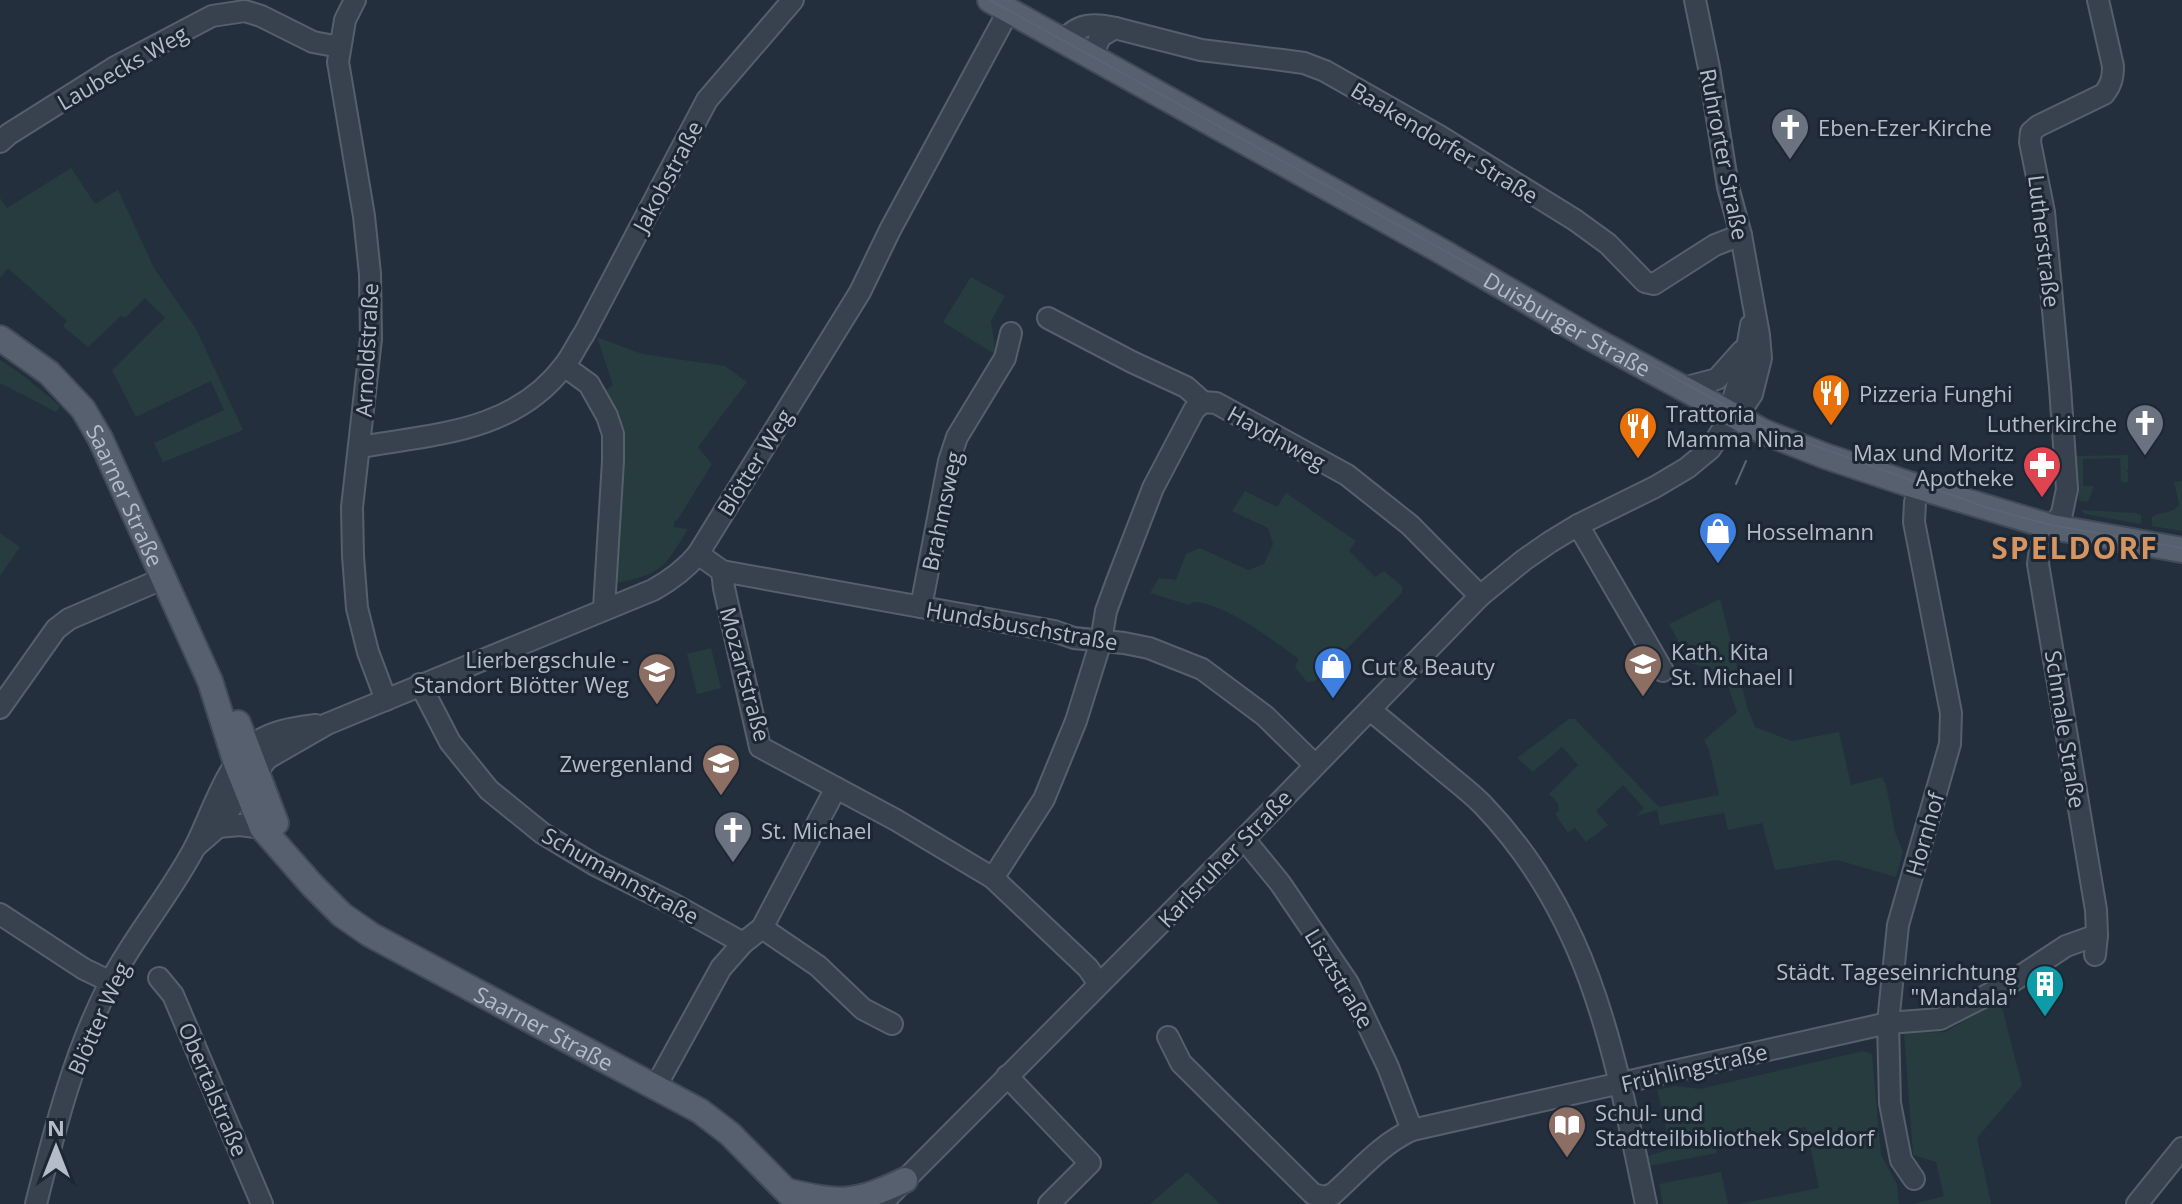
<svg xmlns="http://www.w3.org/2000/svg" width="2182" height="1204" viewBox="0 0 2182 1204" font-family="'Open Sans',sans-serif">
<style>
.green{fill:#263c3f}
.lines{fill:none;stroke-linecap:round;stroke-linejoin:round}
.minor-casing{stroke:#565f6c;stroke-width:24}
.major-casing{stroke:#414a57;stroke-width:28}
.minor{stroke:#38414e;stroke-width:20}
.major{stroke:#56606e;stroke-width:24}
.tram{stroke:#5a6575;stroke-width:2}
.labels{text-anchor:middle;dominant-baseline:central;stroke-width:6;stroke-linejoin:round;paint-order:stroke}
.street-label{font-size:22px;fill:#b4bcc9;stroke:#1d2633}
.poi-label{font-size:22px;fill:#b4bcc9;stroke:#1d2633;text-anchor:start}
.district-label{font-size:30px;font-weight:bold;letter-spacing:2px;fill:#d59563;stroke:#1d2633}
</style>
<rect width="100%" height="100%" fill="#242f3e"/>
<g class="green">
<path d="M71,168L95,204L118,190L154,268L196,329L243,430L163,462L154,443L224,410L211,381L136,417L112,370L165,318L145,298L126,317L121,316L88,347L63,326L67,321L8,268L0,278V198L7,208Z"/>
<path d="M971,277L1005,296L991,321L996,355L943,322Z"/>
<path d="M597,337L642,354L725,366L747,382L698,447L712,464L678,519L674,522V527L688,529C665,567 662,574 616,583L621,461V423L602,393L613,385Z"/>
<path d="M0,360L20,373L60,406L56,412L0,383Z"/>
<path d="M2128,455V470L2126,472H2128V482H2121L2120,458L2083,459V486H2094L2088,502L2079,501L2076,456Z"/>
<path d="M2182,481V531L2152,526V517C2161,510 2172,516 2179,504L2174,482Z"/>
<path d="M1245,491L1277,507L1286,493L1356,541L1349,551L1375,577L1384,571L1402,586V593L1315,681L1307,682L1295,667L1299,659C1272,640 1226,603 1193,602L1189,605L1150,593L1159,578L1176,580L1186,554L1200,548L1248,570L1264,564L1273,544L1268,528L1232,511Z"/>
<path d="M2081,510L2135,513L2141,515V524L2085,514Z"/>
<path d="M0,533L20,547L0,576Z"/>
<path d="M1720,599L1747,707L1755,727L1792,741L1839,732L1851,785L1882,777L1886,785L1895,832L1903,852L1896,877L1837,860L1775,870L1762,823L1728,830L1724,813L1660,825L1657,810L1636,816L1644,808L1623,785L1596,811L1608,825L1586,842L1575,828L1568,833L1555,814L1559,810L1558,803L1549,794L1578,765L1562,747L1533,772L1517,758L1569,719H1575L1659,807L1719,795L1709,750L1704,740L1737,712L1723,672L1690,663L1669,624Z"/>
<path d="M711,648L721,688L697,694L687,654Z"/>
<path d="M2000,1000L2022,1085L1977,1138L1991,1204H1914L1944,1196L1936,1162L1913,1155L1904,1033L1945,1032Z"/>
<path d="M1863,1051L1872,1054L1881,1155L1897,1184L1899,1204H1739L1819,1188L1806,1127L1716,1145L1717,1153L1649,1166L1647,1156L1671,1149L1657,1090L1675,1086L1700,1089Z"/>
<path d="M1187,1172L1220,1204H1150Z"/>
<path d="M1721,1172L1728,1204H1663L1659,1184Z"/>
</g>
<g class="lines">
<defs>
<g id="minor">
<path d="M355,0L345,20L338,62L364,216L370,274L371,339L352,507L353,556L357,608L368,652L386,700"/>
<path d="M1064,41C1077,23 1095,23 1115,28"/>
<path d="M1092,57L1100,37L1115,28L1201,50L1282,60L1304,63L1325,71L1441,137L1575,220L1608,244L1645,282L1654,284L1715,245L1741,235"/>
<path d="M0,142L9,134L117,66L212,16L245,11L261,16L313,42L340,47"/>
<path d="M1048,318L1132,362L1186,387L1203,402L1216,403L1347,475L1410,525L1480,596"/>
<path d="M564,366L589,384L607,416L613,434V461L604,608"/>
<path d="M1683,388L1717,379L1742,351"/>
<path d="M1732,415L1733,400L1745,359L1751,325"/>
<path d="M360,447C435,434 514,432 564,366C572,356 577,344 584,334L707,100L793,0"/>
<path d="M1578,525L1663,671"/>
<path d="M698,554L722,571L1054,631L1074,638L1124,643L1149,648L1202,669L1265,716L1315,765"/>
<path d="M722,571L724,588L760,747L896,820L993,878L1088,968L1099,984"/>
<path d="M921,607L949,461L957,437L1005,358L1011,333"/>
<path d="M420,684L450,742L489,790L542,833L595,865L673,904L743,943"/>
<path d="M0,708L56,629L69,619L162,579"/>
<path d="M1370,710C1394,729 1417,749 1440,768C1454,780 1469,791 1482,804C1592,918 1615,1056 1646,1204"/>
<path d="M218,827L240,825L262,828"/>
<path d="M1244,839L1280,883L1348,983L1388,1067L1412,1130"/>
<path d="M195,847L218,827L245,786L268,758L327,724L653,590C671,580 685,570 698,554L860,292L890,230L1009,10"/>
<path d="M993,878L1044,799L1076,721L1101,641L1106,611L1117,581L1153,488L1194,410L1203,402"/>
<path d="M0,914L84,969L111,982"/>
<path d="M762,928L818,966L863,1009L892,1024"/>
<path d="M2095,955L2097,935L2096,910L2038,564L2040,548L2062,513L2067,489L2060,387L2044,212L2030,142L2031,132L2038,126L2104,94C2111,85 2113,78 2113,66L2098,0"/>
<path d="M159,978L173,995L262,1204"/>
<path d="M1168,1037L1181,1063L1313,1194L1324,1197L1333,1194C1359,1171 1381,1144 1412,1130L1888,1023L1940,1019L2007,985L2066,946L2097,935"/>
<path d="M1007,1076L1090,1163L1049,1204"/>
<path d="M656,1086L721,968L743,943L762,928L836,788"/>
<path d="M1914,1179L1901,1160L1890,1103L1888,1023L1898,925L1950,744L1951,713L1914,522L1915,502L1920,488"/>
<path d="M36,1204C55,1128 75,1049 112,979C137,932 172,892 196,845C210,817 226,768 249,748C268,731 292,728 316,725"/>
<path d="M881,1204L1244,839L1480,596L1524,560L1550,542L1578,525L1655,487L1687,468L1710,449L1732,415L1744,406L1752,394L1761,358L1759,335L1741,235L1728,187L1709,68L1695,0"/>
<path d="M2137,1204L2182,1148"/>
</g>
<g id="major">
<path id="s1" d="M990,0L1441,251L1589,337L1764,432L1825,456L1909,484L2052,527L2182,550"/>
<path id="s2" d="M0,338L49,373L83,409L100,438L210,681L236,763L262,828L312,885L342,915L371,935L700,1111L730,1134L799,1204"/>
<path d="M238,723L276,823"/>
<path d="M787,1191C841,1204 854,1204 905,1180"/>
</g>
</defs>
<use href="#minor" class="minor-casing"/>
<use href="#major" class="major-casing"/>
<use href="#minor" class="minor"/>
<use href="#major" class="major"/>
<g class="tram">
<path d="M990,0L1766,428L1988,508L2051,525L2182,548"/>
<path d="M1736,484L1746,461"/>
</g>
</g>
<defs>
<symbol id="church-pin" viewBox="-11 -11 22 30"><path d="M0 17L-7.5 6A9.5 9.5 0 1 1 7.5 6Z" fill="#6b7280" stroke="#1d2633"/><path d="M-1.2-6h2.4v3.5h3.3v2.4h-3.3V6h-2.4V-.1h-3.3v-2.4h3.3Z" fill="#fff"/></symbol>
<symbol id="restaurant-pin" viewBox="-11 -11 22 30"><path d="M0 17L-7.5 6A9.5 9.5 0 1 1 7.5 6Z" fill="#e8710a" stroke="#1d2633"/><path d="M-5-6h1v4h1v-4h1v4h1v-4h1v5L-1.5 .5V6h-2V.5L-5-1ZM5-6V6H3V1.5H1.5Q1.5-4 5-6Z" fill="#fff"/></symbol>
<symbol id="pharmacy-pin" viewBox="-11 -11 22 30"><path d="M0 17L-7.5 6A9.5 9.5 0 1 1 7.5 6Z" fill="#e0444e" stroke="#1d2633"/><path d="M-2-6h4v4h4v4h-4v4h-4v-4h-4v-4h4Z" fill="#fff"/></symbol>
<symbol id="shop-pin" viewBox="-11 -11 22 30"><path d="M0 17L-7.5 6A9.5 9.5 0 1 1 7.5 6Z" fill="#3f7fe0" stroke="#1d2633"/><path d="M-5-2.5h2.3a2.7 3.5 0 0 1 5.4 0H5L5.5 6h-11ZM-1.5-2.5h3a1.5 2.3 0 0 0-3 0Z" fill="#fff"/></symbol>
<symbol id="school-pin" viewBox="-11 -11 22 30"><path d="M0 17L-7.5 6A9.5 9.5 0 1 1 7.5 6Z" fill="#8d6e63" stroke="#1d2633"/><path d="M0-5L7-2L0 1L-7-2ZM-4 1L0 2.5L4 1V4Q0 6-4 4Z" fill="#fff"/></symbol>
<symbol id="building-pin" viewBox="-11 -11 22 30"><path d="M0 17L-7.5 6A9.5 9.5 0 1 1 7.5 6Z" fill="#0f9aa8" stroke="#1d2633"/><path d="M-4-6H4V6H1V3H-1V6H-4ZM-2.5-4.3h1.7v1.8h-1.7ZM.8-4.3h1.7v1.8H.8ZM-2.5-1h1.7V.8h-1.7ZM.8-1h1.7V.8H.8Z" fill="#fff"/></symbol>
<symbol id="library-pin" viewBox="-11 -11 22 30"><path d="M0 17L-7.5 6A9.5 9.5 0 1 1 7.5 6Z" fill="#8d6e63" stroke="#1d2633"/><path d="M-6-4Q-3-5.5-.7-3.5V5Q-3 3-6 4ZM6-4Q3-5.5 .7-3.5V5Q3 3 6 4Z" fill="#fff"/></symbol>
</defs>
<g fill-rule="evenodd">
<use href="#church-pin" x="1768" y="105" width="44" height="60"/>
<use href="#restaurant-pin" x="1809" y="371" width="44" height="60"/>
<use href="#church-pin" x="2123" y="401" width="44" height="60"/>
<use href="#restaurant-pin" x="1616" y="404" width="44" height="60"/>
<use href="#pharmacy-pin" x="2020" y="443" width="44" height="60"/>
<use href="#shop-pin" x="1696" y="509" width="44" height="60"/>
<use href="#school-pin" x="1621" y="642" width="44" height="60"/>
<use href="#shop-pin" x="1311" y="644" width="44" height="60"/>
<use href="#school-pin" x="635" y="650" width="44" height="60"/>
<use href="#school-pin" x="699" y="741" width="44" height="60"/>
<use href="#church-pin" x="711" y="808" width="44" height="60"/>
<use href="#building-pin" x="2023" y="962" width="44" height="60"/>
<use href="#library-pin" x="1545" y="1103" width="44" height="60"/>
</g>
<g class="labels">
<g class="street-label">
<text transform="translate(122 67) rotate(-30)">Laubecks Weg</text>
<text transform="translate(1445 142) rotate(31)">Baakendorfer Straße</text>
<text transform="translate(1725 154) rotate(79)">Ruhrorter Straße</text>
<text transform="translate(667 176) rotate(-62)">Jakobstraße</text>
<text transform="translate(2045 241) rotate(83)">Lutherstraße</text>
<text stroke="none"><textPath href="#s1" startOffset="662">Duisburger Straße</textPath></text>
<text transform="translate(366 350) rotate(-87)">Arnoldstraße</text>
<text transform="translate(1277 437) rotate(29)">Haydnweg</text>
<text transform="translate(754 462) rotate(-58)">Blötter Weg</text>
<text stroke="none"><textPath href="#s2" startOffset="206">Saarner Straße</textPath></text>
<text transform="translate(941 511) rotate(-78)">Brahmsweg</text>
<text transform="translate(1022 625) rotate(10)">Hundsbuschstraße</text>
<text transform="translate(746 674) rotate(75)">Mozartstraße</text>
<text transform="translate(2066 729) rotate(81)">Schmale Straße</text>
<text transform="translate(1924 834) rotate(-74)">Hornhof</text>
<text transform="translate(1224 858) rotate(-46)">Karlsruher Straße</text>
<text transform="translate(621 875) rotate(29)">Schumannstraße</text>
<text transform="translate(1340 978) rotate(59)">Lisztstraße</text>
<text transform="translate(98 1018) rotate(-66)">Blötter Weg</text>
<text stroke="none"><textPath href="#s2" startOffset="916">Saarner Straße</textPath></text>
<text transform="translate(1694 1067) rotate(-13)">Frühlingstraße</text>
<text transform="translate(214 1089) rotate(67)">Obertalstraße</text>
</g>
<g class="poi-label">
<text x="1818" y="127">Eben-Ezer-Kirche</text>
<text x="1859" y="393">Pizzeria Funghi</text>
<text x="1666" y="413">Trattoria<tspan x="1666" dy="25">Mamma Nina</tspan></text>
<text x="2117" y="423" text-anchor="end">Lutherkirche</text>
<text x="2014" y="452" text-anchor="end">Max und Moritz<tspan x="2014" dy="25">Apotheke</tspan></text>
<text x="1746" y="531">Hosselmann</text>
<text x="1671" y="651">Kath. Kita<tspan x="1671" dy="25">St. Michael I</tspan></text>
<text x="629" y="659" text-anchor="end">Lierbergschule -<tspan x="629" dy="25">Standort Blötter Weg</tspan></text>
<text x="1361" y="666">Cut &amp; Beauty</text>
<text x="693" y="763" text-anchor="end">Zwergenland</text>
<text x="761" y="830">St. Michael</text>
<text x="2017" y="971" text-anchor="end">Städt. Tageseinrichtung<tspan x="2017" dy="25">"Mandala"</tspan></text>
<text x="1595" y="1112">Schul- und<tspan x="1595" dy="25">Stadtteilbibliothek Speldorf</tspan></text>
</g>
<g class="district-label">
<text x="2075" y="547">SPELDORF</text>
</g>
</g>
<g transform="translate(56 1148)" stroke="#1d2633" stroke-width="6" paint-order="stroke">
<path d="M0-6L14 30L0 20L-14 30Z" fill="#b4bcc9"/>
<text y="-12" font-size="22" font-weight="bold" text-anchor="middle" fill="#b4bcc9">N</text>
</g>
</svg>
